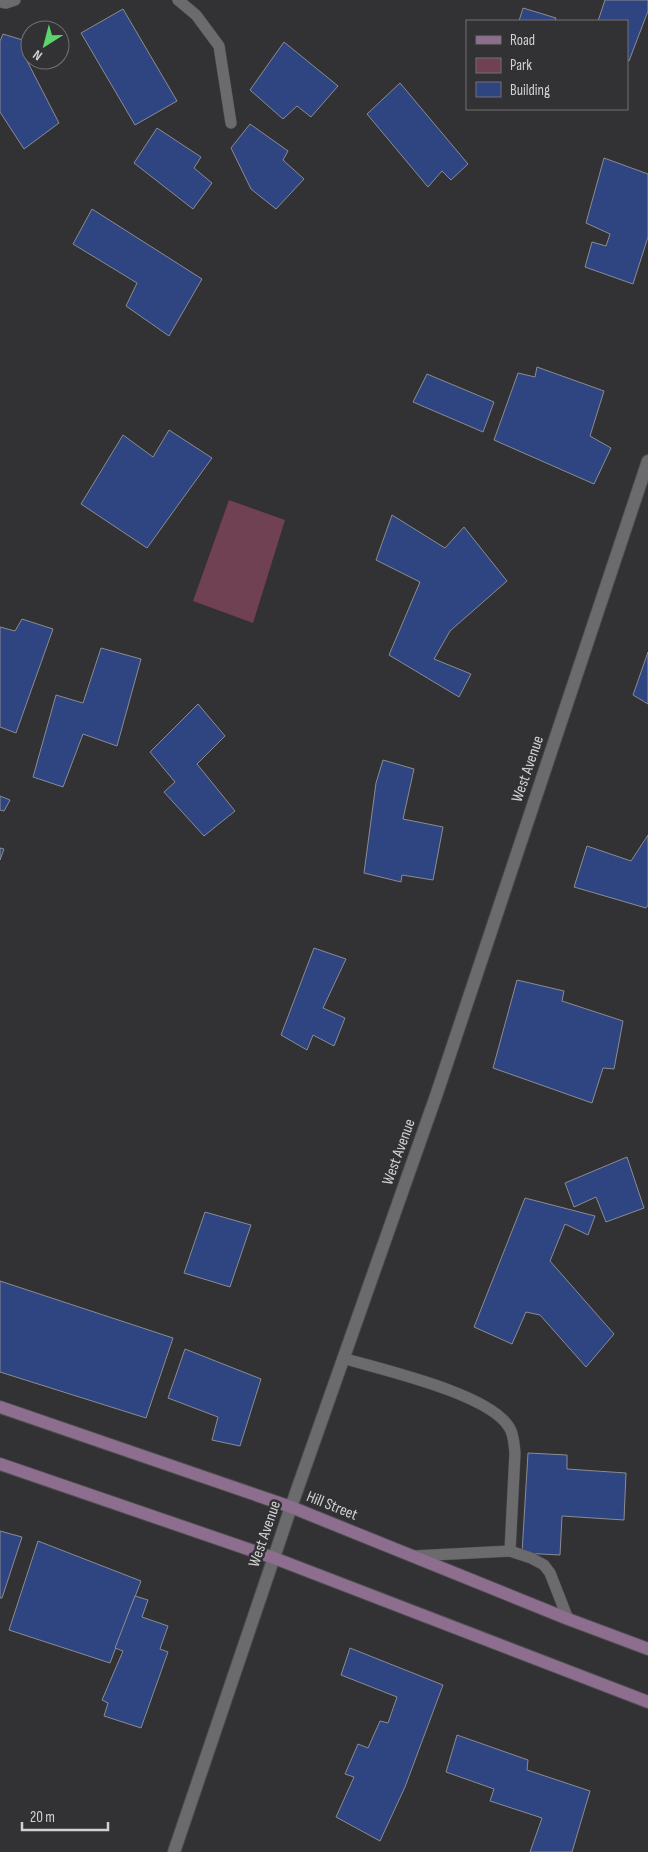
<svg xmlns="http://www.w3.org/2000/svg" width="648" height="1852" viewBox="0 0 648 1852" font-family="'Sofia Sans Condensed',sans-serif">
<style>
.green{fill:#6f4152}
.building{fill:#2f4582;stroke:#8b8c90}
.lines{fill:none;stroke-linecap:round;stroke-linejoin:round}
.lane-casing{stroke:#4d4d4f;stroke-width:12}
.street-casing{stroke:#4d4d4f;stroke-width:14}
.secondary-casing{stroke:#4d4d4f;stroke-width:14}
.lane{stroke:#6b6a6d;stroke-width:11}
.street{stroke:#6b6a6d;stroke-width:12}
.secondary{stroke:#8d6e8f;stroke-width:12}
.labels{text-anchor:middle;dominant-baseline:central;stroke-width:5;stroke-linejoin:round;paint-order:stroke}
.street-label{font-size:16px;fill:#d1d1d2;stroke:#323134}
</style>
<rect width="100%" height="100%" fill="#323134"/>
<path class="green" d="M229,500L285,520L253,623L193,601Z"/>
<g class="building">
<path d="M605,0H648V11L629,61L627,60V21H598Z"/>
<path d="M523,8L556,18L555,21H519Z"/>
<path d="M123,9L177,101L135,125L81,33Z"/>
<path d="M3,34L29,42L25,57L59,123L24,149L0,112V41Z"/>
<path d="M284,42L338,86L311,117L297,106L283,119L250,90Z"/>
<path d="M400,83L468,164L451,180L442,171L428,187L367,114Z"/>
<path d="M250,124L288,151L283,160L304,179L276,209L251,189L231,148Z"/>
<path d="M157,128L201,157L194,168L212,183L193,209L134,163Z"/>
<path d="M604,158L648,174V237L633,284L585,267L592,242L606,246L610,234L586,223Z"/>
<path d="M92,209L202,279L169,336L126,306L137,283L73,244Z"/>
<path d="M537,367L604,391L590,436L611,448L594,484L494,440L518,373L535,377Z"/>
<path d="M427,374L494,402L483,432L413,402Z"/>
<path d="M169,430L212,458L147,548L81,504L123,435L153,457Z"/>
<path d="M392,515L445,548L464,527L507,581L450,631L434,659L471,674L459,697L389,655L420,582L376,560Z"/>
<path d="M22,619L53,629L16,733L0,727V627L15,631Z"/>
<path d="M101,648L141,659L117,746L83,734L63,787L33,777L56,695L83,703Z"/>
<path d="M648,652V704L633,695Z"/>
<path d="M198,704L225,736L197,764L235,811L204,836L164,792L175,782L150,752Z"/>
<path d="M383,760L414,769L403,819L443,827L433,880L402,875L401,882L364,873L376,783Z"/>
<path d="M0,796L10,800L4,811L0,810Z"/>
<path d="M648,835V905L646,908L574,887L587,846L631,861Z"/>
<path d="M0,848L4,849L0,860Z"/>
<path d="M314,948L346,959L323,1008L345,1018L334,1046L313,1035L307,1050L281,1035Z"/>
<path d="M517,980L564,991L562,1001L623,1021L614,1069L603,1068L592,1103L493,1068Z"/>
<path d="M627,1157L644,1208L606,1222L596,1197L574,1207L565,1183Z"/>
<path d="M525,1198L595,1216L588,1235L565,1224L550,1261L614,1334L586,1367L540,1315L526,1312L512,1344L474,1327Z"/>
<path d="M205,1212L251,1225L230,1287L184,1273Z"/>
<path d="M0,1281L173,1338L146,1418L0,1372Z"/>
<path d="M185,1349L261,1379L240,1446L212,1440L218,1417L168,1398Z"/>
<path d="M528,1453L567,1455V1469L626,1473L624,1520L562,1516L560,1555L522,1553Z"/>
<path d="M0,1531L22,1537L2,1598H0Z"/>
<path d="M38,1541L141,1581L110,1663L9,1630Z"/>
<path d="M135,1596L148,1600L142,1617L168,1626L160,1649L168,1652L141,1728L104,1716L108,1703L102,1700L123,1651L115,1648Z"/>
<path d="M350,1648L443,1685L405,1787L380,1841L336,1817L354,1777L345,1774L358,1744L368,1748L380,1721L388,1723L397,1697L341,1675Z"/>
<path d="M457,1735L528,1760L527,1770L590,1791L572,1852H530L542,1818L490,1801L494,1789L446,1772Z"/>
</g>
<g class="lines">
<defs>
<g id="lane">
<path d="M178,0L196,15L219,46L231,123"/>
<path d="M0,2L6,3L15,0"/>
<path d="M343,1358C382,1370 488,1393 509,1427C514,1434 514,1445 515,1453L510,1551"/>
<path d="M414,1556L510,1551L531,1558L544,1565L550,1573L568,1619"/>
</g>
<path id="street" d="M174,1852L291,1507L437,1093L648,461"/>
<g id="secondary">
<path d="M0,1407L291,1507L568,1619L648,1649"/>
<path d="M0,1464L274,1558L648,1702"/>
</g>
</defs>
<use href="#lane" class="lane-casing"/>
<use href="#street" class="street-casing"/>
<use href="#secondary" class="secondary-casing"/>
<use href="#lane" class="lane"/>
<use href="#street" class="street"/>
<use href="#secondary" class="secondary"/>
</g>
<g class="labels">
<g class="street-label">
<text transform="translate(528 769) rotate(-71)">West Avenue</text>
<text transform="translate(399 1152) rotate(-70)">West Avenue</text>
<text transform="translate(332 1506) rotate(22)">Hill Street</text>
<text transform="translate(265 1534) rotate(-71)">West Avenue</text>
</g>
</g>
<rect x="466" y="20" width="162" height="90" fill="#323134" stroke="#727173"/>
<rect x="476" y="36" width="25" height="8" fill="#8d6e8f" stroke="#727173"/>
<text x="510" y="45" font-size="15" fill="#d1d1d2">Road</text>
<rect x="476" y="58" width="25" height="15" fill="#6f4152" stroke="#727173"/>
<text x="510" y="70" font-size="15" fill="#d1d1d2">Park</text>
<rect x="476" y="82" width="25" height="15" fill="#2f4582" stroke="#727173"/>
<text x="510" y="95" font-size="15" fill="#d1d1d2">Building</text>
<g transform="translate(45 45) rotate(216)"><circle r="24" fill="#323134" stroke="#727173"/>
<path d="M0-4L9 19L0 12L-9 19Z" fill="#5cd56d"/>
<text y="-8" font-size="14" font-weight="bold" text-anchor="middle" fill="#d1d1d2">N</text>
</g>
<path d="M22 1822v8h86v-8" fill="none" stroke="#d1d1d2" stroke-width="2.5"/>
<text x="30" y="1822" font-size="15" fill="#d1d1d2" stroke="#323134" stroke-width="4" paint-order="stroke">20 m</text>
</svg>
